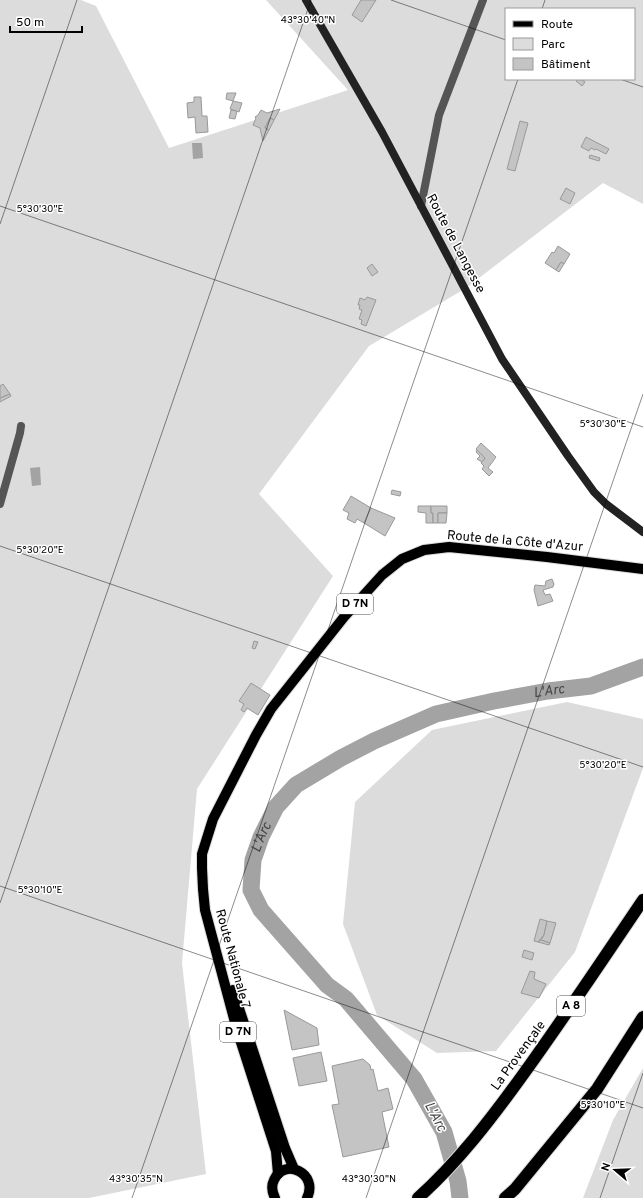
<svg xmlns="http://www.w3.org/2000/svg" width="643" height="1198" viewBox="0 0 643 1198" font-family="Overpass,sans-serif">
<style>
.green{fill:#dcdcdc;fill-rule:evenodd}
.water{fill:#a3a3a3}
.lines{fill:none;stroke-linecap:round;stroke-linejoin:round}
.river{stroke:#a3a3a3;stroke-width:17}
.building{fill:#c4c4c4;stroke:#999}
.primary-casing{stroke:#dbdbdb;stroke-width:12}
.highway-casing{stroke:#dbdbdb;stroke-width:14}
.street{stroke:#555;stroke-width:8}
.secondary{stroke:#222;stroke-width:8}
.primary{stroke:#000;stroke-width:10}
.highway{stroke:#000;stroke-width:12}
.ticks{fill:none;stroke:#000;stroke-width:1;stroke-opacity:0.45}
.labels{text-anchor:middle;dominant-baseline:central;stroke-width:3;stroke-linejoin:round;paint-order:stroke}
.shield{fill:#fff;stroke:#4c4c4c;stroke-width:1}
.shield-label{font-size:12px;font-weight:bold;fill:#000}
.street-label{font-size:13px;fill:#000;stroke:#fff}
.water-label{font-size:14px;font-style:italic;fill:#444;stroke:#fff}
.ticks-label{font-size:10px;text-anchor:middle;fill:#000;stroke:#fff;stroke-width:3;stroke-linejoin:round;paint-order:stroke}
</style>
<rect width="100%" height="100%" fill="#fff"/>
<g class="green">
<path d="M0,0H81L96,6L169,148L348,90L266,0H643V204L603,183L466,288L369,346L259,494L333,576L197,789L182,963L206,1174L89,1198H0ZM506,9H634V79H506Z"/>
<path d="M567,702L643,719V768L575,952L496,1051L437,1053L377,1015L343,924L355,802L432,730Z"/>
<path d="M643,1068V1198H583L613,1120Z"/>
</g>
<g class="water">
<path d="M192,143H202L203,158L193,159Z"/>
<path d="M40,467L41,485L32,486L30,468Z"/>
</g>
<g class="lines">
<path class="river" id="s1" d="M460,1198L458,1181L444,1132L414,1079L346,999L327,985L261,910L251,890L253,860L261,837L276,807L296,785L341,758L374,741L436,714L494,701L548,691L591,686L643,667"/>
</g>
<g class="building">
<path d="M361,0H376L362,22L352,15Z"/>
<path d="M577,79H581L585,82L582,86L576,81Z"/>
<path d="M227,93H236L233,101L226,99Z"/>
<path d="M194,97H201L202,116H207L208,132L196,133L195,117L188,118L187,103L194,102Z"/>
<path d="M233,101L242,103L239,112L230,109Z"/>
<path d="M280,109L274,120L270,118L265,128L269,130L263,141L260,128L253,125L256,118L255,117L258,115L261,110L267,113Z"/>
<path d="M231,110L237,111L235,119L229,118Z"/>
<path d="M270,118L274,120L269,130L265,128Z"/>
<path d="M520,121L528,123L515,171L507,169Z"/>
<path d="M586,137L609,149L606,154L596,149L595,150L591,148L589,151L581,147Z"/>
<path d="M590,155L600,158L599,161L589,158Z"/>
<path d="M566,188L575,193L570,204L560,199Z"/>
<path d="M558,246L570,254L564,264L561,262L556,270L545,263L552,252L554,253Z"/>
<path d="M561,262L564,264L559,272L556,270Z"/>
<path d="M372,264L378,272L372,276L367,268Z"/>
<path d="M367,297L376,300L366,326L361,324L362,320L359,319L362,310L359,309L360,305H358L360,298L365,300Z"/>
<path d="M3,384L10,394L0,398V386Z"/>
<path d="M10,394L11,396L0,402V398Z"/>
<path d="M481,443L496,457L488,468L493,472L489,476L482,469L484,466L481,463L485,458L476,449Z"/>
<path d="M477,450L485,458L482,462L477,459L480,456L476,452Z"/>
<path d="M392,490L401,492L400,496L391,494Z"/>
<path d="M351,496L371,508L364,523L357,519L355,523L347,519L349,513L343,510Z"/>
<path d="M418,506H431V513H433V523H426V513L418,512Z"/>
<path d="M431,506H447V513H438V523H433V513H431Z"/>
<path d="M371,508L395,518L385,536L364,523Z"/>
<path d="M438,513H447L446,523H438Z"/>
<path d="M552,579L554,584L553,587L543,590L545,595L550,594L553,601L538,606L534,590L535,585L545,586L546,581Z"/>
<path d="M254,641L258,642L255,649L252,648Z"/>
<path d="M251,683L270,695L258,715L247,708L244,712L241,710L244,704L239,701Z"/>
<path d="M540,919L547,921L544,935L538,942L534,941Z"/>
<path d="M547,921L556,923L550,943L541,940L544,935Z"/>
<path d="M541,940L550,943L549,945L538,942Z"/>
<path d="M524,950L534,953L532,960L522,957Z"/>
<path d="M530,971L535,972L534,979L546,984L539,998L521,993Z"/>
<path d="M284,1010L317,1028L319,1045L292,1050Z"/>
<path d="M321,1052L327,1081L299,1086L293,1058Z"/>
<path d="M363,1059L370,1065L371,1070L373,1069L378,1091L388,1088L393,1109L382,1112L389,1147L343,1157L332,1105L339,1104L332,1066Z"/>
</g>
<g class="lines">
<defs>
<g id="primary">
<path d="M233,990L285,1148L294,1169"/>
<path d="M278,1174L276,1151L237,1030L205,910L203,889L202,868V854L213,819L256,735L271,709L344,617L382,575L402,559L424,550L449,547L547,557L643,569"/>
<path d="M275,1198C272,1192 271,1186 274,1180C284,1157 319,1173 307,1198"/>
</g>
<g id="highway">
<path d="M418,1198C458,1162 491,1119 522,1076C564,1018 603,959 643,900"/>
<path d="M505,1198L515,1189L597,1089L643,1017"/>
</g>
</defs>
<use href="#primary" class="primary-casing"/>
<use href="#highway" class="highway-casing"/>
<g class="street">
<path d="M421,206L439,115L483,0"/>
<path d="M0,504L20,433L21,426"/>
</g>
<path class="secondary" d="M306,0L382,132L502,359L568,456L594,492L606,504L643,532"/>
<use href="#primary" class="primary"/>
<use href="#highway" class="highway"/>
</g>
<path class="ticks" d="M391,0L506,40M542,9L545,0M620,79L643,87M0,206L643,427M0,224L77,0M0,546L643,767M0,886L643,1108M0,903L311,0M132,1198L518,79M366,1198L643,394M600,1198L643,1073"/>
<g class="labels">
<g class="shield">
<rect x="337" y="594" width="36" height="20" rx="3"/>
<rect x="557" y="996" width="28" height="20" rx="3"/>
<rect x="220" y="1022" width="36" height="20" rx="3"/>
</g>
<g class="shield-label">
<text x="355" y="604">D 7N</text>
<text x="571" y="1006">A 8</text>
<text x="238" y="1032">D 7N</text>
</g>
<g class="street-label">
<text transform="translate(455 244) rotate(62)">Route de Langesse</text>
<text transform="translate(515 542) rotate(5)">Route de la Côte d'Azur</text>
<text transform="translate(232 959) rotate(75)">Route Nationale 7</text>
<text transform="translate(519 1056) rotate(-54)">La Provençale</text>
</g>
<g class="water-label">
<text stroke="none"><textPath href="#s1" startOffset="770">L'Arc</textPath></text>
<text stroke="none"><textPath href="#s1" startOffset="434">L'Arc</textPath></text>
<text transform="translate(435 1117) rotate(62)">L'Arc</text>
</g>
</g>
<g class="ticks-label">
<text x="308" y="23">43°30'40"N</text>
<text x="40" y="212">5°30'30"E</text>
<text x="603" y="427">5°30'30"E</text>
<text x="40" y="553">5°30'20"E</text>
<text x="603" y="768">5°30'20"E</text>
<text x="40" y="893">5°30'10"E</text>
<text x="603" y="1108">5°30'10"E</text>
<text x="136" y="1182">43°30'35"N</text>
<text x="369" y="1182">43°30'30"N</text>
</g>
<rect x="505" y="8" width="130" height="72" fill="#ffffff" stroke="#999999"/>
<rect x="513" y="21" width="20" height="6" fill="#000000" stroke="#999999"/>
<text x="541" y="28" font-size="12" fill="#000000">Route</text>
<rect x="513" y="38" width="20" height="12" fill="#dcdcdc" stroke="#999999"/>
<text x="541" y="48" font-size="12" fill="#000000">Parc</text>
<rect x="513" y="58" width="20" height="12" fill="#c4c4c4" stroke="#999999"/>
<text x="541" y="68" font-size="12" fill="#000000">Bâtiment</text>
<g transform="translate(615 1170) rotate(289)" stroke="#ffffff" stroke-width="3" paint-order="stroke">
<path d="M0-3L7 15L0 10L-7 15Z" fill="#000000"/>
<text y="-6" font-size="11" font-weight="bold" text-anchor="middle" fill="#000000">N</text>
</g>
<path d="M10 26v6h72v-6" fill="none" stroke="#000000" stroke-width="2"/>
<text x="16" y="26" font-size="12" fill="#000000" stroke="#ffffff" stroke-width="3" paint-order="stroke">50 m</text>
</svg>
